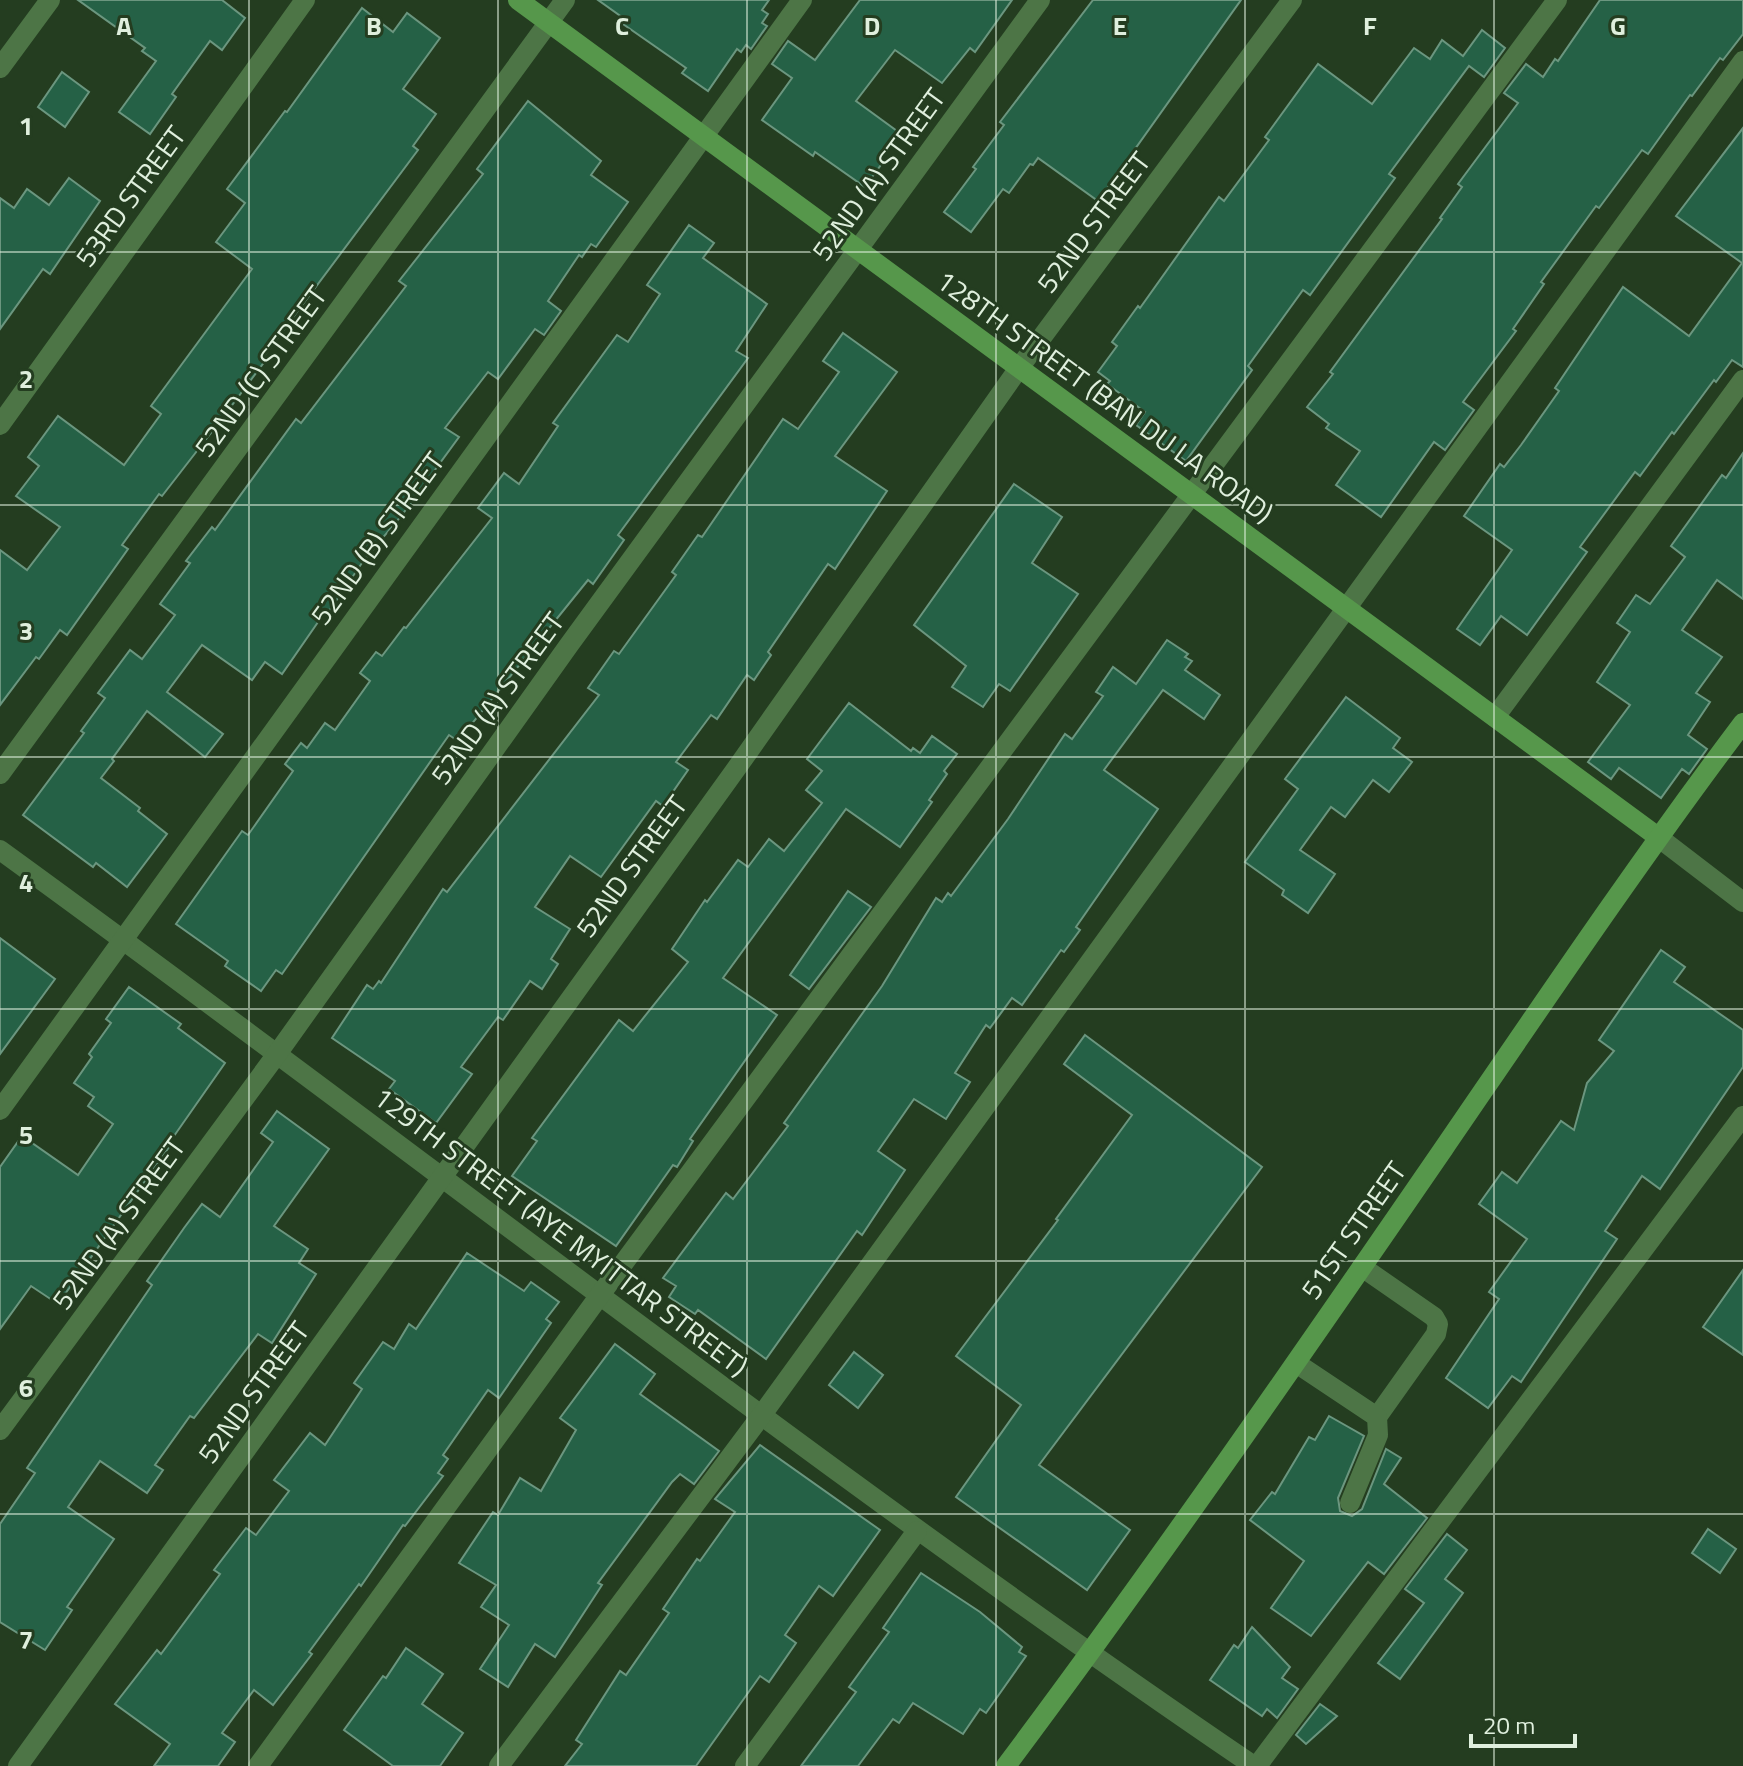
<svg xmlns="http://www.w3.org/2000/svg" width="1743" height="1766" viewBox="0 0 1743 1766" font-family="'Titillium Web',sans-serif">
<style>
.building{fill:#256146;stroke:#6b967f;stroke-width:2}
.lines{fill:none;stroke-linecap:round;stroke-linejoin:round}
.street{stroke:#4d7546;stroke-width:20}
.secondary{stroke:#56974b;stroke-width:20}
.grid{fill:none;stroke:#dfefdd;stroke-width:2;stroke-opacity:0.55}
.labels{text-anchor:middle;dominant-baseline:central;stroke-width:6;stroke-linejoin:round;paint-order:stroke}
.street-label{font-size:28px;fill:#dfefdd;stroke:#243d20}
.grid-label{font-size:26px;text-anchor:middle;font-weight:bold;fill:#dfefdd;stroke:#243d20;stroke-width:6;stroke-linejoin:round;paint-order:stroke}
</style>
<rect width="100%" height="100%" fill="#243d20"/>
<g class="building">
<path d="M78,0H222L245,18L222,50L210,41L172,94L176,97L150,134L119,112L156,61L142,51L145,48Z"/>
<path d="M598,0H769L762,10L768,14L762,23L767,26L751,49L746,45L741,52L737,49L708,91L682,73L686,68L623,24L626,20Z"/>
<path d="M860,0H1012L975,52L970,48L942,83L895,50L856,101L897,131L878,158L883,162L865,187L815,152L813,156L762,120L792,78L772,64L788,41L815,60Z"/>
<path d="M1093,0H1241L1098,201L1038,158L1033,165L1030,164L1009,193L1003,189L971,232L944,212L976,169L973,167L1004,125L1000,122Z"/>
<path d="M1600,0H1743V34L1723,60L1720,58L1692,96L1690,95L1648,154L1642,150L1599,208L1596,206L1541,282L1544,284L1513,329L1516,331L1463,402L1474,410L1445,450L1434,442L1381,517L1336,485L1360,451L1326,428L1329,424L1307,407L1333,374L1330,372L1442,219L1440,218L1462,187L1458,184L1518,103L1504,93L1526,64L1543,77L1555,59L1558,61Z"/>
<path d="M362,8L393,32L407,13L440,38L403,89L436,114L413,146L418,150L262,359L265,361L221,420L162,496L159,494L122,545L128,549L67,635L60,630L39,659L36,657L0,705V550L27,570L60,527L16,496L39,466L28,457L58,416L124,465L161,414L151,406L252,269L216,242L245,203L227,189L285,111L287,112Z"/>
<path d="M1482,30L1505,48L1484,77L1469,66L1389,174L1395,178L1310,295L1303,290L1248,366L1252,370L1186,461L1136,425L1145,412L1107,384L1110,381L1098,372L1117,346L1112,342L1138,306L1140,308L1219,197L1224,201L1269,140L1265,137L1318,64L1372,104L1414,48L1430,59L1442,40L1463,56Z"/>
<path d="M62,72L89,92L65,127L38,107Z"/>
<path d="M528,101L601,161L591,175L628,202L596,247L591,244L582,257L579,255L548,301L561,311L544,335L535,329L498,379L488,372L445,428L459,437L402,515L364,560L327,614L325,612L282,674L265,662L252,680L202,645L167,692L223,734L205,757L147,711L112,759L114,761L101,778L140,808L138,811L167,834L127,887L96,863L93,867L23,815L84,733L81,731L105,698L98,693L130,650L142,659L175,615L160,604L190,563L186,561L212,527L215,530L296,419L301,423L406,286L399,281L483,174L477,169Z"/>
<path d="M1743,128V367L1732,360L1716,382L1714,380L1674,434L1672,432L1640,476L1635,472L1580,547L1587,552L1527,635L1501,616L1480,645L1457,629L1512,550L1464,516L1500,464L1504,467L1521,445L1559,391L1555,388L1623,287L1689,336L1742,263L1676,216Z"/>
<path d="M69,178L100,201L50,274L43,269L0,329V198L14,208L27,189L49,205Z"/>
<path d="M689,225L714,243L703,258L767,304L736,351L748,358L618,535L624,540L593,584L588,580L458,741L449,735L282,974L276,970L261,991L225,966L228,961L176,924L242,831L248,835L293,771L285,764L301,743L307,748L325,723L335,730L370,681L360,673L376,652L382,656L404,627L406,628L492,518L478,508L504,473L519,484L558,426L553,423L617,335L628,342L660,294L647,285Z"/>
<path d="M843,333L897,372L835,456L887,491L835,569L828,564L768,652L771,655L754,680L747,675L717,719L711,715L676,762L688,770L663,806L656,801L601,877L570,856L535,907L570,929L551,959L558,964L542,989L530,981L503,1020L498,1017L461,1067L472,1074L436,1123L389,1089L395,1081L332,1038L367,985L373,989L379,981L381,983L443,889L447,892L599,695L588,688L614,651L619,654L676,575L672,572L698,535L702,537L783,419L798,429L839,372L823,361Z"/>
<path d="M1743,453V599L1717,580L1682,630L1722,657L1696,693L1710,702L1688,735L1707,749L1689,774L1682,769L1661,798L1619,768L1611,779L1588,762L1630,705L1597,682L1630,632L1617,623L1636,595L1650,604L1685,557L1671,546L1722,475L1726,478Z"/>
<path d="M1014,484L1062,517L1032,563L1078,594L1010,691L999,684L983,707L952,687L966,666L914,625Z"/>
<path d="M1167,640L1188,654L1185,657L1192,661L1185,670L1220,695L1204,719L1163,690L1104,770L1158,809L1076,927L1080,930L1064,952L1061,950L1022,1005L1012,998L990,1028L986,1025L955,1073L970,1082L946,1119L914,1099L878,1151L905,1170L862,1235L857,1231L766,1359L698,1310L695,1314L669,1297L676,1286L663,1278L726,1193L733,1199L788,1126L784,1123L882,986L936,898L942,902L948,893L951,896L1008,819L1065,734L1072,739L1103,696L1096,692L1113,667L1136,684Z"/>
<path d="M1346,697L1400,738L1393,748L1412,762L1389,792L1373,780L1345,817L1331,807L1300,850L1335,874L1308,913L1282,895L1284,890L1245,862L1298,789L1285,779Z"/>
<path d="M849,703L911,751L913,748L920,753L932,736L957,754L944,771L947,774L929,800L932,802L900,847L846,809L723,978L777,1015L690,1139L693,1141L677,1167L673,1165L616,1246L512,1176L537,1141L532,1138L619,1020L633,1031L688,962L672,949L705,900L707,902L738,860L748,867L769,839L784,851L822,803L806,790L822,771L807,759Z"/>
<path d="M848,891L871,907L809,989L790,975Z"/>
<path d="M0,938L55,979L0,1054Z"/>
<path d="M1661,950L1685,967L1674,982L1743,1030V1067L1660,1189L1642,1176L1605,1231L1617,1239L1521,1382L1512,1376L1488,1408L1446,1378L1499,1299L1489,1292L1527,1239L1479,1204L1502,1172L1517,1183L1561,1121L1574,1130L1587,1083L1614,1051L1599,1040Z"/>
<path d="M129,987L181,1024L178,1028L225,1063L167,1146L169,1147L58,1304L31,1286L0,1329V1167L22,1136L78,1175L113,1124L88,1106L94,1097L74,1083L92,1057L89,1054L111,1023L106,1019Z"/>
<path d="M1085,1035L1262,1167L1039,1465L1130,1530L1087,1590L956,1497L1021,1405L956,1356L1058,1220L1056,1219L1132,1115L1064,1064Z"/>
<path d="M277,1111L329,1149L274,1226L308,1249L299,1263L316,1274L272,1343L258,1334L194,1418L190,1416L155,1465L163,1470L147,1493L100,1461L68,1507L114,1539L67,1607L72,1610L45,1650L0,1622V1524L35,1473L27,1468L152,1285L147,1281L184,1228L202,1204L220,1217L273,1142L261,1133Z"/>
<path d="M467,1253L524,1291L531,1282L559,1302L546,1319L551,1323L499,1398L488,1390L443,1455L448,1459L438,1473L443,1476L405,1526L403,1525L370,1573L361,1586L359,1584L309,1652L312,1654L273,1705L254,1690L222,1733L235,1742L218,1766H154L170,1744L115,1704L157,1650L161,1654L220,1574L214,1570L246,1528L256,1535L289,1491L274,1480L310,1433L325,1445L362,1389L354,1383L383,1342L394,1349L409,1324L416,1329Z"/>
<path d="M1743,1270V1355L1703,1327Z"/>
<path d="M615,1344L655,1374L640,1394L719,1451L694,1484L680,1474L672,1482L598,1583L602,1585L555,1657L535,1644L508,1687L480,1669L509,1625L481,1607L496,1585L459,1563L493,1512L498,1515L520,1478L541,1491L576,1430L560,1418Z"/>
<path d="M854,1352L883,1375L858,1408L829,1385Z"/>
<path d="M1329,1416L1364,1436L1338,1498L1340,1511L1352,1516L1362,1509L1386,1449L1401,1458L1384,1484L1427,1518L1384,1574L1368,1562L1311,1636L1271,1608L1304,1561L1250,1520L1272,1492L1275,1494L1309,1437L1315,1440Z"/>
<path d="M760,1445L880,1530L833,1596L819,1586L785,1635L796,1643L769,1682L760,1676L696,1766H565L582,1744L576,1740L620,1671L626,1675L669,1613L663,1609L697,1559L700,1561L735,1512L715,1499Z"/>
<path d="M1708,1529L1736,1549L1720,1573L1692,1553Z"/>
<path d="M1447,1534L1467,1550L1445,1579L1463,1593L1400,1679L1378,1663L1424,1603L1405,1589Z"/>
<path d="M921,1573L980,1612L1022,1647L1019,1652L1026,1656L986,1713L980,1709L963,1734L913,1703L899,1723L893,1719L858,1766H801L856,1692L849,1687L889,1632L883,1628Z"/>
<path d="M1252,1627L1290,1667L1282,1678L1298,1689L1277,1718L1267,1709L1262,1716L1210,1680L1234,1645L1238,1648Z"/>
<path d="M406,1648L443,1674L422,1704L463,1733L440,1766H393L344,1730L383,1676L386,1678Z"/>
<path d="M1320,1704L1337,1716L1306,1744L1296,1735Z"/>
</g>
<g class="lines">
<g class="street">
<path d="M0,68L50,0"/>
<path d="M0,425L305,0"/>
<path d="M1495,717L1743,380"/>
<path d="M0,774L565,0"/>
<path d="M1658,837L1743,902"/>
<path d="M0,850C419,1154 825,1475 1254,1766"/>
<path d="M0,1110L802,0"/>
<path d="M1362,1267L1434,1317L1438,1324L1436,1334L1377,1417"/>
<path d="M1296,1363L1377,1417L1378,1435L1350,1503"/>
<path d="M0,1430L277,1054L569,645L1040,0"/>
<path d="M18,1766L736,769L1019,368L1292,0"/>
<path d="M258,1766L600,1295L1557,0"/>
<path d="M499,1766L761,1416L1743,61"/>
<path d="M745,1766L917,1531"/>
<path d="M1257,1766L1743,1116"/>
</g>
<g class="secondary">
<path d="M518,0L1658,837"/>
<path d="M1006,1766C1157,1564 1301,1356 1444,1148C1542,1005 1639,861 1743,723"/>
</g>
</g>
<path class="grid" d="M249,0V1766M498,0V1766M747,0V1766M996,0V1766M1245,0V1766M1494,0V1766M0,252H1743M0,505H1743M0,757H1743M0,1009H1743M0,1261H1743M0,1514H1743"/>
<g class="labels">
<g class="street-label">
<text transform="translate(878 174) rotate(-54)">52ND (A) STREET</text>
<text transform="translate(130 196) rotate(-54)">53RD STREET</text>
<text transform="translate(1093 222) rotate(-53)">52ND STREET</text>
<text transform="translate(260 371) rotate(-54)">52ND (C) STREET</text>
<text transform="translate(1105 396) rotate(36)">128TH STREET (BAN DU LA ROAD)</text>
<text transform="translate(377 538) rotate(-54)">52ND (B) STREET</text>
<text transform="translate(497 698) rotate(-54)">52ND (A) STREET</text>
<text transform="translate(631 866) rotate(-54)">52ND STREET</text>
<text transform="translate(118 1223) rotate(-54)">52ND (A) STREET</text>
<text transform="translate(1353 1230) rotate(-55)">51ST STREET</text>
<text transform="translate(561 1231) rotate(37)">129TH STREET (AYE MYITTAR STREET)</text>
<text transform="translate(253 1392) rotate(-54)">52ND STREET</text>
</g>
</g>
<g class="grid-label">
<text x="124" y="35">A</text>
<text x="374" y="35">B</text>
<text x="622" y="35">C</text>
<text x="872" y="35">D</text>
<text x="1120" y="35">E</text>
<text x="1370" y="35">F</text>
<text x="1618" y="35">G</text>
<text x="26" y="135">1</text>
<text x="26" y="388">2</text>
<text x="26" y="640">3</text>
<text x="26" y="892">4</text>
<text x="26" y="1144">5</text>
<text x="26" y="1397">6</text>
<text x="26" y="1649">7</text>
</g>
<path d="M1471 1734v12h104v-12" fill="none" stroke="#dfefdd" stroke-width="4"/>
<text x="1483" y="1734" font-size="24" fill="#dfefdd" stroke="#243d20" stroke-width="6" paint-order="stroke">20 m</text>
</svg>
